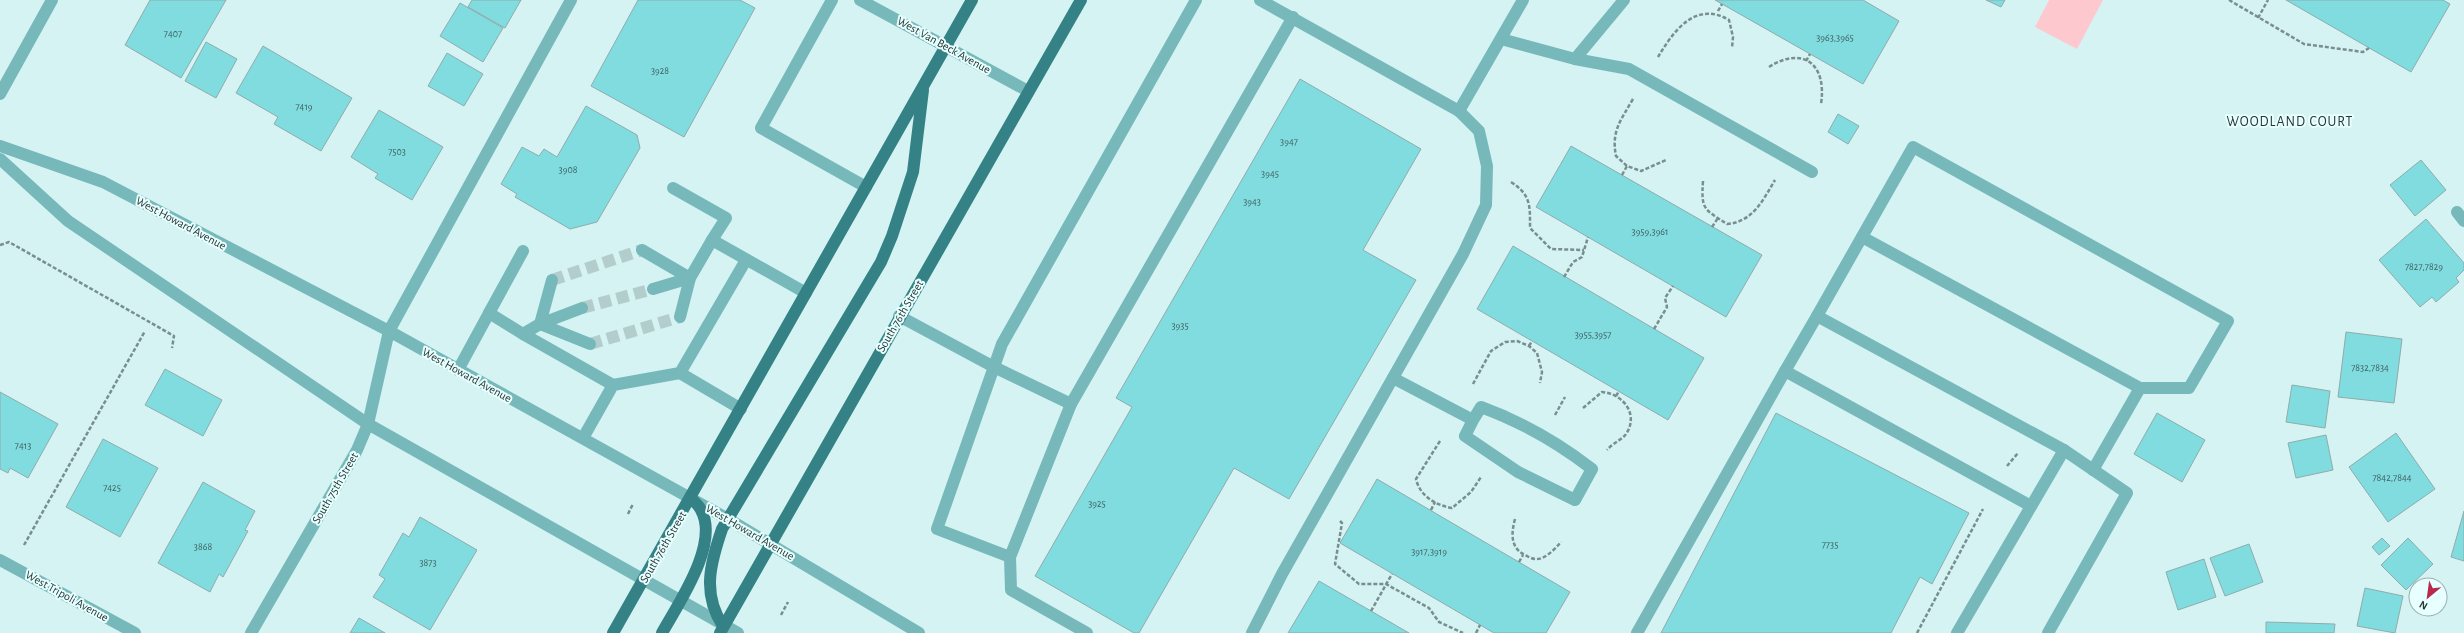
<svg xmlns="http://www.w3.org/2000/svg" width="2464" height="633" viewBox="0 0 2464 633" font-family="'Alegreya Sans',sans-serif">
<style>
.green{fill:#fec9ce}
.building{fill:#80dcdf;stroke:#8facac}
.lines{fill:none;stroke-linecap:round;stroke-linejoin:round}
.minor-tunnel{stroke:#b3cdcd;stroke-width:12;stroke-dasharray:12 6;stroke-linecap:butt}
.path{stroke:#798e8e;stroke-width:2.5;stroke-dasharray:4 2;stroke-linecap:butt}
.minor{stroke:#77b8ba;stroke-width:12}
.major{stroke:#348285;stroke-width:12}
.labels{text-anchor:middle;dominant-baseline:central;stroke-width:4;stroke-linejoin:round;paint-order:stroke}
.number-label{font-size:10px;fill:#406060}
.street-label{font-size:12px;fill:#2a3636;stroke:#e7ffff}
.quarter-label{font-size:14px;letter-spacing:1px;fill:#2a3636;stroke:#e7ffff}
</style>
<rect width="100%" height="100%" fill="#d5f3f3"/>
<path class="green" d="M2049,0H2103L2077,49L2035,27Z"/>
<g class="building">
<path d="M150,0H226L181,78L125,45Z"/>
<path d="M472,0H521L505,28L468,7Z"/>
<path d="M638,0H740L755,8L684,137L591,86Z"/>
<path d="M1715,0H1863L1899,21L1863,84Z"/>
<path d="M1986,0H2005L2001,7Z"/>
<path d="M2286,0H2443L2450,4L2411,72Z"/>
<path d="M460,3L503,28L483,62L440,36Z"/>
<path d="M206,42L237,59L216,98L185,81Z"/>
<path d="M263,46L352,98L321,151L274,124L278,117L236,93Z"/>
<path d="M447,53L483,74L464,106L428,86Z"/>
<path d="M1300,79L1421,149L1363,250L1416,280L1289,499L1234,468L1139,633H1134L1035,576L1132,407L1116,398Z"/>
<path d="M586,106L637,135L640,148L597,222L570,229L515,197L517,194L501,184L522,147L539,156L544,149L557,157Z"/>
<path d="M379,110L443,147L412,200L375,178L378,174L351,157Z"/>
<path d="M1838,114L1859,126L1848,144L1828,132Z"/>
<path d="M1571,146L1762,255L1726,317L1536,207Z"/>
<path d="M2421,160L2446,190L2415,216L2390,185Z"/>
<path d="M2426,219L2464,263V270L2456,278L2459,282L2436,302L2432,297L2420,307L2379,260Z"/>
<path d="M1513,246L1704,358L1668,420L1477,309Z"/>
<path d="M2346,332L2402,339L2394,403L2338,397Z"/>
<path d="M165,369L222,400L203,436L145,405Z"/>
<path d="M2292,385L2330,391L2325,428L2286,422Z"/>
<path d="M0,392L58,424L28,478L10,468L8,473L0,469Z"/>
<path d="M1776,413L1969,513L1932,584L1920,577L1891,633H1661Z"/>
<path d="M2157,413L2205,440L2182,482L2134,454Z"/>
<path d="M2396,433L2435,489L2388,522L2349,467Z"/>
<path d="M2326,435L2333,470L2296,478L2288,443Z"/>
<path d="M103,439L158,468L120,537L66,507Z"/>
<path d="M1377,479L1570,592L1546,633H1494L1340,543Z"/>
<path d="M203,482L255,511L245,530L248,531L223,577L219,574L210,592L158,563Z"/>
<path d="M2464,511V561L2451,557Z"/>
<path d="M420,517L477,550L430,630L373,597L385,579L379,575L403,533L409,537Z"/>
<path d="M2382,538L2390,546L2379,555L2372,547Z"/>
<path d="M2408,538L2433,564L2406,590L2381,565Z"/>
<path d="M2249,544L2263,582L2225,596L2210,558Z"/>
<path d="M2204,559L2216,597L2178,610L2166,572Z"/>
<path d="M1319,581L1371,611L1409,633H1288Z"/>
<path d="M2365,588L2403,596L2395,633L2357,626Z"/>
<path d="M359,618L385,633H350Z"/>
<path d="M2266,622L2335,624L2334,633H2266Z"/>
</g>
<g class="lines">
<g class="minor-tunnel">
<path d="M552,280L642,250"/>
<path d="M582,308L653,289"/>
<path d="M590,344L680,317"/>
</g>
<g class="path">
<path d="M2229,0L2304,44L2363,52L2369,48"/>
<path d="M1718,11L1722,4"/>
<path d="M2258,18L2268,0"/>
<path d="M1658,57C1673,32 1695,0 1729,20L1733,37L1732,48"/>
<path d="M1806,61L1810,54"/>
<path d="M1769,67C1804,45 1827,65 1821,104"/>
<path d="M1633,99C1621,120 1611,131 1616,156L1627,166L1641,171L1666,160"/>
<path d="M1622,175L1627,166"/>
<path d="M1703,181C1701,210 1704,209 1727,224C1753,222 1763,200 1775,180"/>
<path d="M1511,182C1531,195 1530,205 1530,228L1551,249L1584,250"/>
<path d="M1712,227L1718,218"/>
<path d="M0,245L9,242L174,336L172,348"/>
<path d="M1564,277L1573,262L1582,257L1588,237"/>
<path d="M1654,329L1667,307L1665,298L1673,286"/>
<path d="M1529,346L1532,341"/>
<path d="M1473,384L1491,351L1505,342L1517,341L1529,346L1537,353L1542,372L1540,383"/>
<path d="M1616,396L1619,391"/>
<path d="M1583,408L1602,392C1624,394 1639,415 1626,434C1623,439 1613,443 1607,450"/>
<path d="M1555,415L1565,397"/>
<path d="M1440,441L1416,479C1420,496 1435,505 1452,508L1471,492L1481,477"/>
<path d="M2007,466L2018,453"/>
<path d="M1431,510L1435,502"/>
<path d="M628,514L633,504"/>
<path d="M1515,519C1511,534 1510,549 1527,556C1532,559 1537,560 1542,558C1549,555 1556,548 1561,542"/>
<path d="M1340,521L1342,523L1335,564L1359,584H1386L1429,608L1439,622L1463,633"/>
<path d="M24,545L145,331"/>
<path d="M1519,562L1523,555"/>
<path d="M1371,611L1392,574"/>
<path d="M781,615L788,602"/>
<path d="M1476,633L1480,625"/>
<path d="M1917,633L1983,509"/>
</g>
<g class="minor">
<path d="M832,0L761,128L866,187"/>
<path d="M860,0L1028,91"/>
<path d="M1501,39L1575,59L1629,69L1812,172"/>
<path d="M1575,59L1624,0"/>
<path d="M0,94L52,0"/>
<path d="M1459,111L1523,0"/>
<path d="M0,146L103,182L389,331L728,519L919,633"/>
<path d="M0,159L68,221L368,424L738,633"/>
<path d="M673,188L726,218L712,240"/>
<path d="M2457,212L2464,221"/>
<path d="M1862,237L2140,388"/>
<path d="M642,250L690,278L653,289"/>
<path d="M582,308L540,324L590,344"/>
<path d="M489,313L523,251"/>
<path d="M899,316L994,367L1071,404"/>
<path d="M1817,316L1913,147L2228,321L2189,388H2140L2093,470"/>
<path d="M680,317L690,278L712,240L806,293"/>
<path d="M523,334L613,385"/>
<path d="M458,370L489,313L523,334L540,324L552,280"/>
<path d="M1785,371L1817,316L2064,450L2127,493L2048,633"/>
<path d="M680,373L741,409"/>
<path d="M1393,378L1473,420L1465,436L1518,472L1575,500L1592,469C1557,442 1522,422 1481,407L1473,420"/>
<path d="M583,438L613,385L680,373L746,260"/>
<path d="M1010,557L937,529L1002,344L1196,0"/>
<path d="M0,560L135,633"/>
<path d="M251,633L357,450L368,424L389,331L571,0"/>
<path d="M1087,633L1011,590L1010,557L1071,404L1293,17"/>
<path d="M1252,633L1282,574L1463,254L1486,205L1487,166L1479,131L1459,111L1260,0"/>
<path d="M1637,633L1785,371L2031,506"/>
<path d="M1957,633L2064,450"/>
</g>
<g class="major">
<path d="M723,626C702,594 710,564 722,529L881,262L892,236L913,172L923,90"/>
<path d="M613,633L972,0"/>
<path d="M662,633C678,604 720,544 701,510C699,505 694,502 691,498"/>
<path d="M720,633L1081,0"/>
</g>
</g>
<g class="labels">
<g class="number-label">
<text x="173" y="34">7407</text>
<text x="1835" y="38">3963,3965</text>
<text x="660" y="71">3928</text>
<text x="304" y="107">7419</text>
<text x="1289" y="142">3947</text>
<text x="397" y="152">7503</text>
<text x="568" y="170">3908</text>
<text x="1270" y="174">3945</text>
<text x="1252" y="202">3943</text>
<text x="1650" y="232">3959,3961</text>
<text x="2424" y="267">7827,7829</text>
<text x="1180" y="326">3935</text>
<text x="1593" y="335">3955,3957</text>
<text x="2370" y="368">7832,7834</text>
<text x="23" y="446">7413</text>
<text x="2392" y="478">7842,7844</text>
<text x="112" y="488">7425</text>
<text x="1097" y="504">3925</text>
<text x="1830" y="545">7735</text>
<text x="203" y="547">3868</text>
<text x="1429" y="552">3917,3919</text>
<text x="428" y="563">3873</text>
</g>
<g class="street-label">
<text transform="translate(944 45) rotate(29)">West Van Beck Avenue</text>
<text transform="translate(181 223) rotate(28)">West Howard Avenue</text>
<text transform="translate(900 316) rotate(-60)">South 76th Street</text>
<text transform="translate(467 375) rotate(29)">West Howard Avenue</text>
<text transform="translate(335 488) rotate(-60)">South 75th Street</text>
<text transform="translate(750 532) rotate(30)">West Howard Avenue</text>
<text transform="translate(663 547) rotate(-60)">South 76th Street</text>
<text transform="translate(67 596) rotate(29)">West Tripoli Avenue</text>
</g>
<g class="quarter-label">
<text x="2290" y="122">WOODLAND COURT</text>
</g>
</g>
<g transform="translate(2428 597) rotate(209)"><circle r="19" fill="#e7ffff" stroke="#9bafaf"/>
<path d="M0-3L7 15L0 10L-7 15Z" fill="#ba294c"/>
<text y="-6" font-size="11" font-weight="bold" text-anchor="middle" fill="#2a3636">N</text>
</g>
</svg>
